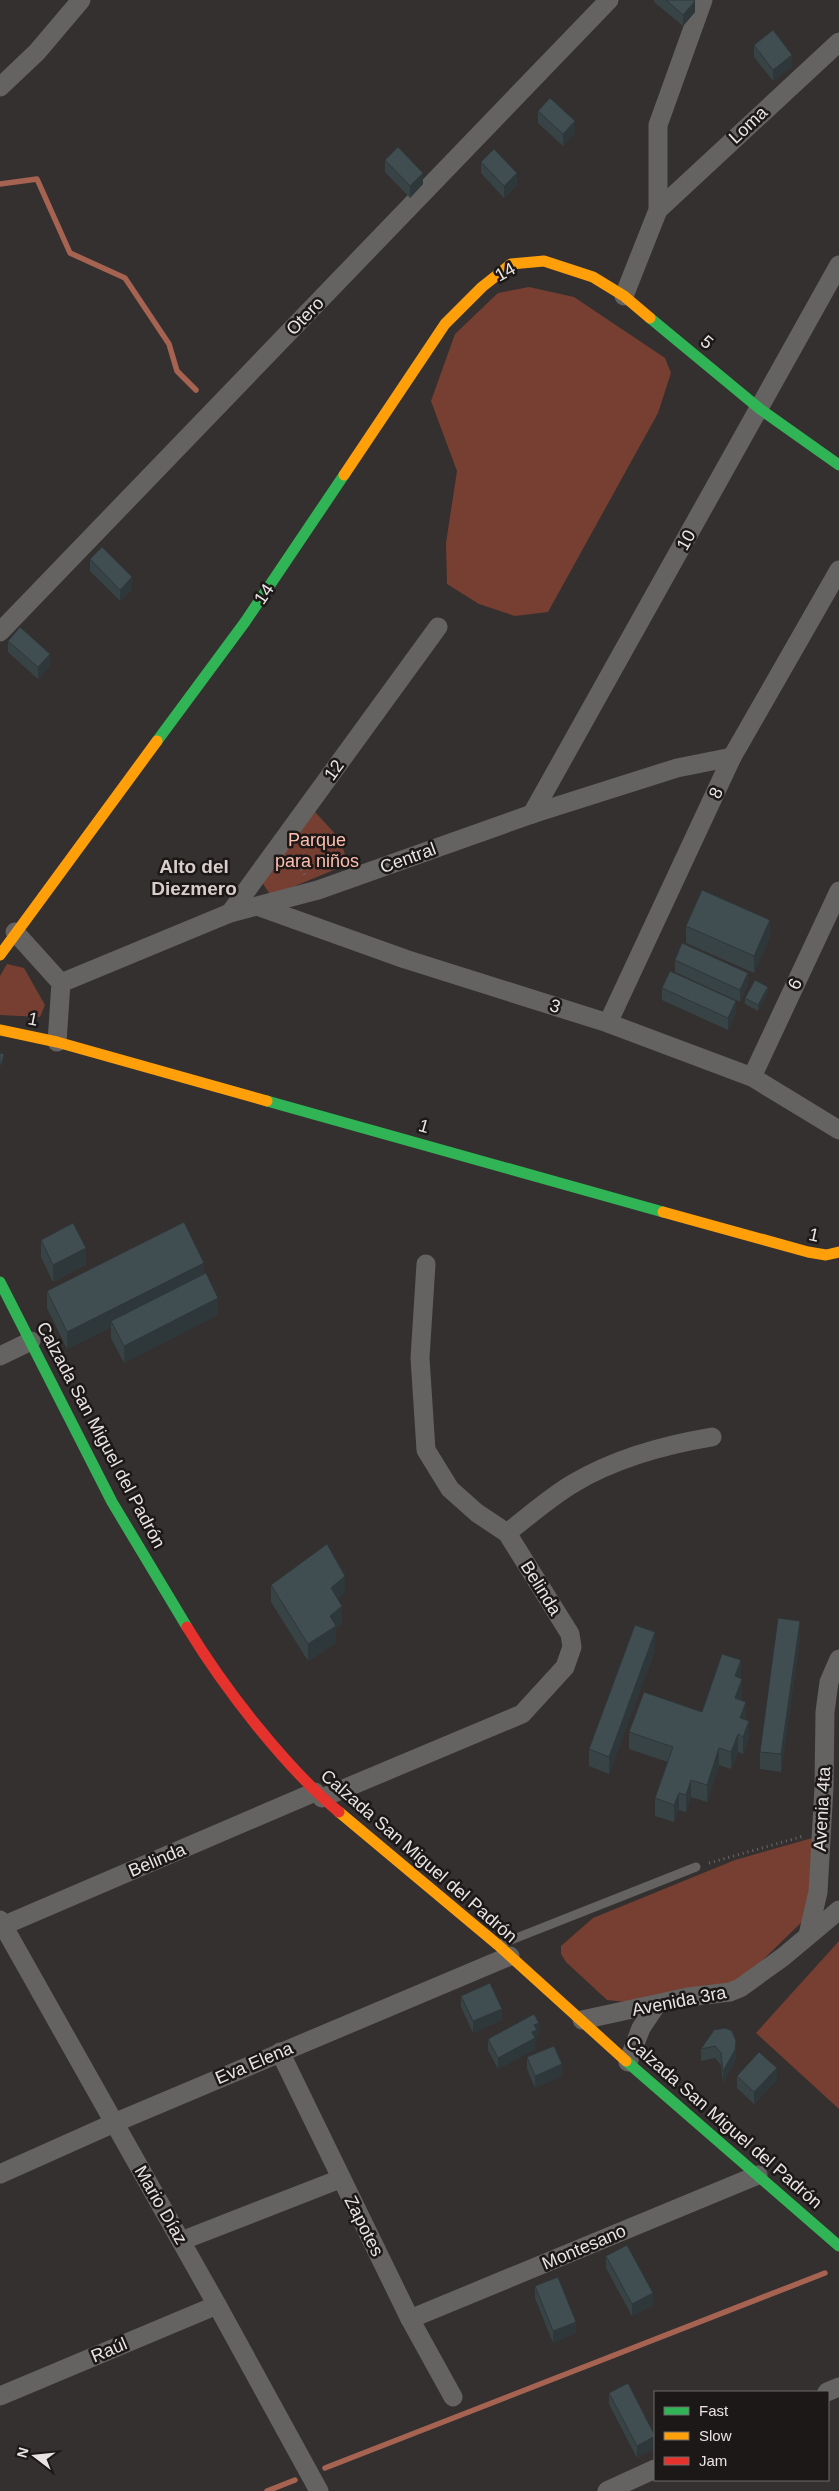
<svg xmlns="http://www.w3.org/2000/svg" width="839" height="2491" viewBox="0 0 839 2491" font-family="Helvetica,sans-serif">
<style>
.green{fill:#773f31}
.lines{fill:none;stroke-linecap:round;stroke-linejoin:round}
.stream{stroke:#a66351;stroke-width:5.5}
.path{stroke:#6a6969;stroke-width:3;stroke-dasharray:1 4;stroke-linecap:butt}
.lane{stroke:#656262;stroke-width:9}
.street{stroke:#656262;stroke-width:19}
.fast{stroke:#30b455;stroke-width:11}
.slow{stroke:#ff9f0a;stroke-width:11}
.jam{stroke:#e5322d;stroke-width:11}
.wall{fill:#384346}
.shaded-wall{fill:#2e3739}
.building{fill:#414e51;stroke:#2e3739}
.labels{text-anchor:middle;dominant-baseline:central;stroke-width:5;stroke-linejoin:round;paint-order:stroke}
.street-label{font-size:18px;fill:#e9e4e3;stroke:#1b1817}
.park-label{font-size:18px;fill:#febfae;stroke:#1b1817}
.neighbourhood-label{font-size:19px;font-weight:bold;fill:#d7cdcb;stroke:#1b1817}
</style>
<rect width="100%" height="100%" fill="#34302f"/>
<g class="green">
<path d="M529,287L574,297L665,358L671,373L658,413L548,612L515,616L479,604L447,584L446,543L457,471L431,401L455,334L498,293Z"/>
<path d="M315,812L340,839L348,864L271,896L262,882Z"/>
<path d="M7,964L24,968L45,1005L40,1017L0,1015V976Z"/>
<path d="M816,1837L810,1914L738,1984L635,2003L607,2000L566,1962L561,1954V1946L593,1918L735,1860Z"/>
<path d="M839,1941V2109L756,2033Z"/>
</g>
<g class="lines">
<g class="stream">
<path d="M0,184L37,179L70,253L125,278L169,344L177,371L196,390"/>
<path d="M325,2468L825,2273"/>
<path d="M267,2491L295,2480"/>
</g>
<g class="path">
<path d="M293,857L305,875"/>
<path d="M709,1863L804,1836"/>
</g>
<path class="lane" d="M501,1944L696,1867"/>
<g class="street">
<path d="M0,87L37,52L81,0"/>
<path d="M658,210L839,42"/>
<path d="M624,296L658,210V125L703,0"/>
<path d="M0,632L609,0"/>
<path d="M532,814L839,265"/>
<path d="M260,907L405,959L608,1023L752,1077L839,1130"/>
<path d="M230,913L438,627"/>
<path d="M15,932L61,983L57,1042"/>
<path d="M61,983L230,913L318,890L532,814L677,768L732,757"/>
<path d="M608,1023L732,757L839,570"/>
<path d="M752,1077L839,891"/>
<path d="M0,1356L31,1341"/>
<path d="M507,1533C529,1516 550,1497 574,1483C616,1458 664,1445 712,1437"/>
<path d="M322,1798L522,1714L565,1667L572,1647L570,1634L507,1533L477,1513L450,1489L426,1450L420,1358L426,1264"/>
<path d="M0,1920L217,2305L319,2491"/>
<path d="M0,1927L315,1792"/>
<path d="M808,1935L818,1892L824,1787L825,1712L829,1682L839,1659"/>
<path d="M582,2020L688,1997L730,1992L740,1988L783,1957L839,1910"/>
<path d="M280,2052L410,2319L453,2397"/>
<path d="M628,2062L641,2028L657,2004"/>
<path d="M0,2174L114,2123L510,1956"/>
<path d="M181,2241L340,2179"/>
<path d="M410,2319L758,2175"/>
<path d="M827,2392L839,2387"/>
<path d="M0,2396L217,2305"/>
<path d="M607,2491L655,2469"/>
</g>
<g class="fast">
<path d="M650,318L760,409L839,465"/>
<path d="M157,741L245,622L344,475"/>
<path d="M267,1101L663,1212"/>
<path d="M0,1282L112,1502L187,1627"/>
<path d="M626,2061L839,2246"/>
</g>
<g class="slow">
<path d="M344,475L445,324L482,287L511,264L544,261L593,277L624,296L650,318"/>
<path d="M0,955L157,741"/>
<path d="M0,1030L57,1042L267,1101"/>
<path d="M663,1212L808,1252L826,1255L839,1252"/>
<path d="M339,1812L498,1945L626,2061"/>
</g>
<path class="jam" d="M187,1627C224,1688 285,1767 339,1812"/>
</g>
<g class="wall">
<path d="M654,0H694L695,12L683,26L654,2Z"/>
<path d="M754,45L792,67L773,81L754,57Z"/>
<path d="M538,111L575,133L563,146L538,123Z"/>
<path d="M385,160L423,184L410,198L385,172Z"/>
<path d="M481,162L517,185L504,198L481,173Z"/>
<path d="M90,559L132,589L120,601L90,571Z"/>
<path d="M8,641L50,666L38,679L8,652Z"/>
<path d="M686,926L770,937L754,973L686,943Z"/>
<path d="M675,960L748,984L740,1002L675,972Z"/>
<path d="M662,988L736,1012L728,1030L662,1000Z"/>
<path d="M768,992L758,1011L745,1004V998Z"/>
<path d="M41,1240L86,1265L53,1282L41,1257Z"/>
<path d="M204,1274L218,1315L124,1363L111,1338V1327L67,1349L47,1308V1291Z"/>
<path d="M271,1585L345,1593L337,1599L342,1623L336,1628V1643L308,1661L271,1602Z"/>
<path d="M800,1638L781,1772L760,1769V1752Z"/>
<path d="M655,1650L609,1774L589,1766V1749Z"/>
<path d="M741,1677L742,1696L741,1700L746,1719L749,1738L743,1754L738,1752L731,1769L719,1765L707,1802L691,1797L686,1812L679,1810L674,1822L655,1816V1798L668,1762L629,1749V1732L702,1712Z"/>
<path d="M461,1996L502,2020L473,2033L461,2007Z"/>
<path d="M714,2030L736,2053L735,2062L723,2083L721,2065L715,2058L701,2061V2049Z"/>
<path d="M539,2034L537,2036V2042H535V2049L498,2069L488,2050V2039Z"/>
<path d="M527,2057L562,2076L535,2088L527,2069Z"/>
<path d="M737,2076L777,2080L754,2104L737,2088Z"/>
<path d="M606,2256L653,2305L632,2316L606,2268Z"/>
<path d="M535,2286L576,2333L553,2343L535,2298Z"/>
<path d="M609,2393L655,2436V2448L637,2458L609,2404Z"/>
</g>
<g class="shaded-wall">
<path d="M695,1V12L683,26V15Z"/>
<path d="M792,55V67L773,81V70Z"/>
<path d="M575,121V133L563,146V134Z"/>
<path d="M423,173V184L410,198V186Z"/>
<path d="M517,173V185L504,198V186Z"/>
<path d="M132,577V589L120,601V590Z"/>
<path d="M50,654V666L38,679V667Z"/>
<path d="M770,920V937L754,973V956Z"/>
<path d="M748,973V984L740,1002V990Z"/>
<path d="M768,987V992L758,1011V1005Z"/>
<path d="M736,1001V1012L728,1030V1018Z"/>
<path d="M4,1054V1060L1,1070V1064Z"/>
<path d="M86,1248V1265L53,1282V1265Z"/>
<path d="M204,1263V1280L111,1321V1327L67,1349V1332Z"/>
<path d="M218,1298V1315L124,1363V1346Z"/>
<path d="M345,1576V1593L331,1605V1588Z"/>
<path d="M342,1606V1623L336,1628V1643L308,1661V1644L330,1616Z"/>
<path d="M800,1621V1638L781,1772V1754Z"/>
<path d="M655,1632V1650L609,1774V1757Z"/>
<path d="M741,1660V1677L735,1693V1676Z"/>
<path d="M742,1679V1696L735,1715V1698Z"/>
<path d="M746,1702V1719L740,1735V1718Z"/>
<path d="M749,1721V1738L743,1754V1737Z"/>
<path d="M738,1734V1752L731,1769V1752Z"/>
<path d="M719,1748V1765L707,1802V1785Z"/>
<path d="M691,1780V1797L686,1812V1795Z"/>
<path d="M679,1793V1810L674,1822V1805Z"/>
<path d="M502,2009V2020L473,2033V2021Z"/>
<path d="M539,2023V2034L537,2036V2042H535V2049L498,2069V2058L532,2032L534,2025Z"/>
<path d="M736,2041V2053L735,2062L723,2083V2071Z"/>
<path d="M562,2064V2076L535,2088V2076Z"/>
<path d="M777,2068V2080L754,2104V2092Z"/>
<path d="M653,2293V2305L632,2316V2304Z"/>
<path d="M576,2322V2333L553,2343V2331Z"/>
<path d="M655,2436V2448L637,2458V2446Z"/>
</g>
<g class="building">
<path d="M666,0H694L695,1L683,15Z"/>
<path d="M773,30L792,55L773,70L754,45Z"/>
<path d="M550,98L575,121L563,134L538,111Z"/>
<path d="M398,147L423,173L410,186L385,160Z"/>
<path d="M494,149L517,173L504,186L481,162Z"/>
<path d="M102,547L132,577L120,590L90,559Z"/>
<path d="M20,627L50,654L38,667L8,641Z"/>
<path d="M702,890L770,920L754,956L686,926Z"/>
<path d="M682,943L748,973L740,990L675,960Z"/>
<path d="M670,971L736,1001L728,1018L662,988Z"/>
<path d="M755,980L768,987L758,1005L745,998Z"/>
<path d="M0,1053L4,1054L1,1064H0Z"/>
<path d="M184,1222L204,1263L67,1332L47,1291Z"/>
<path d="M73,1223L86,1248L53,1265L41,1240Z"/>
<path d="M206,1273L218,1298L124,1346L111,1321Z"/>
<path d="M327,1544L345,1576L331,1588L342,1606L330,1616L336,1626L308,1644L271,1585Z"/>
<path d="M778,1618L800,1621L781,1754L760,1752Z"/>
<path d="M635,1625L655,1632L609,1757L589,1749Z"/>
<path d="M722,1654L741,1660L735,1676L742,1679L735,1698L746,1702L740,1718L749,1721L743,1737L738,1734L731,1752L719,1748L707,1785L691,1780L686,1795L679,1793L674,1805L655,1798L673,1747L629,1732L644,1692L702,1712Z"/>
<path d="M490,1983L502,2009L473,2021L461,1996Z"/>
<path d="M534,2014L539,2023L534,2025L537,2030L532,2032L535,2038L498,2058L488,2039Z"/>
<path d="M725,2028L732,2031L736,2041L735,2050L723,2071L721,2053L715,2046L701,2049L714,2030Z"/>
<path d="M554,2046L562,2064L535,2076L527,2057Z"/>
<path d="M759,2052L777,2068L754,2092L737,2076Z"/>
<path d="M627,2245L653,2293L632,2304L606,2256Z"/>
<path d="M558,2277L576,2322L553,2331L535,2286Z"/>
<path d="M628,2383L655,2436L637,2446L609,2393Z"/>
</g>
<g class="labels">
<g class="street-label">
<text transform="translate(748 125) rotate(-43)">Loma</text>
<text transform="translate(505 272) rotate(-29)">14</text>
<text transform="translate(305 316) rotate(-46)">Otero</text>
<text transform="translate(707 342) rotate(40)">5</text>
<text transform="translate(686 540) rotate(-61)">10</text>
<text transform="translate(264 594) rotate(-56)">14</text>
<text transform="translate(334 770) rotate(-54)">12</text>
<text transform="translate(716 793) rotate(-65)">8</text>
<text transform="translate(408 858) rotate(-20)">Central</text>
<text transform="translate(795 984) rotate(-65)">6</text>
<text transform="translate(555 1006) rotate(18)">3</text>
<text transform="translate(33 1019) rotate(11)">1</text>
<text transform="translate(424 1126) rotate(16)">1</text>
<text transform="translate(814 1235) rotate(12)">1</text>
<text transform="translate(101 1435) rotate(62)">Calzada San Miguel del Padrón</text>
<text transform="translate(541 1588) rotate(58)">Belinda</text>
<text transform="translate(822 1809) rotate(-87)">Avenia 4ta</text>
<text transform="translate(419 1856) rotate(41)">Calzada San Miguel del Padrón</text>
<text transform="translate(157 1860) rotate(-23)">Belinda</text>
<text transform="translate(679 2001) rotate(-11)">Avenida 3ra</text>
<text transform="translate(254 2063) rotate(-23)">Eva Elena</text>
<text transform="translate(724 2122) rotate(41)">Calzada San Miguel del Padrón</text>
<text transform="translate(161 2205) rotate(60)">Mario Díaz</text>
<text transform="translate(364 2226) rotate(63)">Zapotes</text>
<text transform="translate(584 2247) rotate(-23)">Montesano</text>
<text transform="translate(109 2350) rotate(-23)">Raúl</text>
</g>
<g class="park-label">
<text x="317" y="840">Parque<tspan x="317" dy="21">para niños</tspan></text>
</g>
<g class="neighbourhood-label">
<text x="194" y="866">Alto del<tspan x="194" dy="22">Diezmero</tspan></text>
</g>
</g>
<rect x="654" y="2391" width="175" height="90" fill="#1b1817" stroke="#6d6a69"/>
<rect x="664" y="2407" width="25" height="8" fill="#30b455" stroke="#6d6a69"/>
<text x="699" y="2416" font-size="15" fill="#e9e4e3">Fast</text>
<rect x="664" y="2432" width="25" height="8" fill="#ff9f0a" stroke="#6d6a69"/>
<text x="699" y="2441" font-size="15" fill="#e9e4e3">Slow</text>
<rect x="664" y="2457" width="25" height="8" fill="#e5322d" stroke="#6d6a69"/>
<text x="699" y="2466" font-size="15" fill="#e9e4e3">Jam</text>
<g transform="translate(35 2456) rotate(286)" stroke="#1b1817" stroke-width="4" paint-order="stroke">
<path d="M0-4L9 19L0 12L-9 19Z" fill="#e9e4e3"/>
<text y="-8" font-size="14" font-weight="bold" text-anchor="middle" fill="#e9e4e3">N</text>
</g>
</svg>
